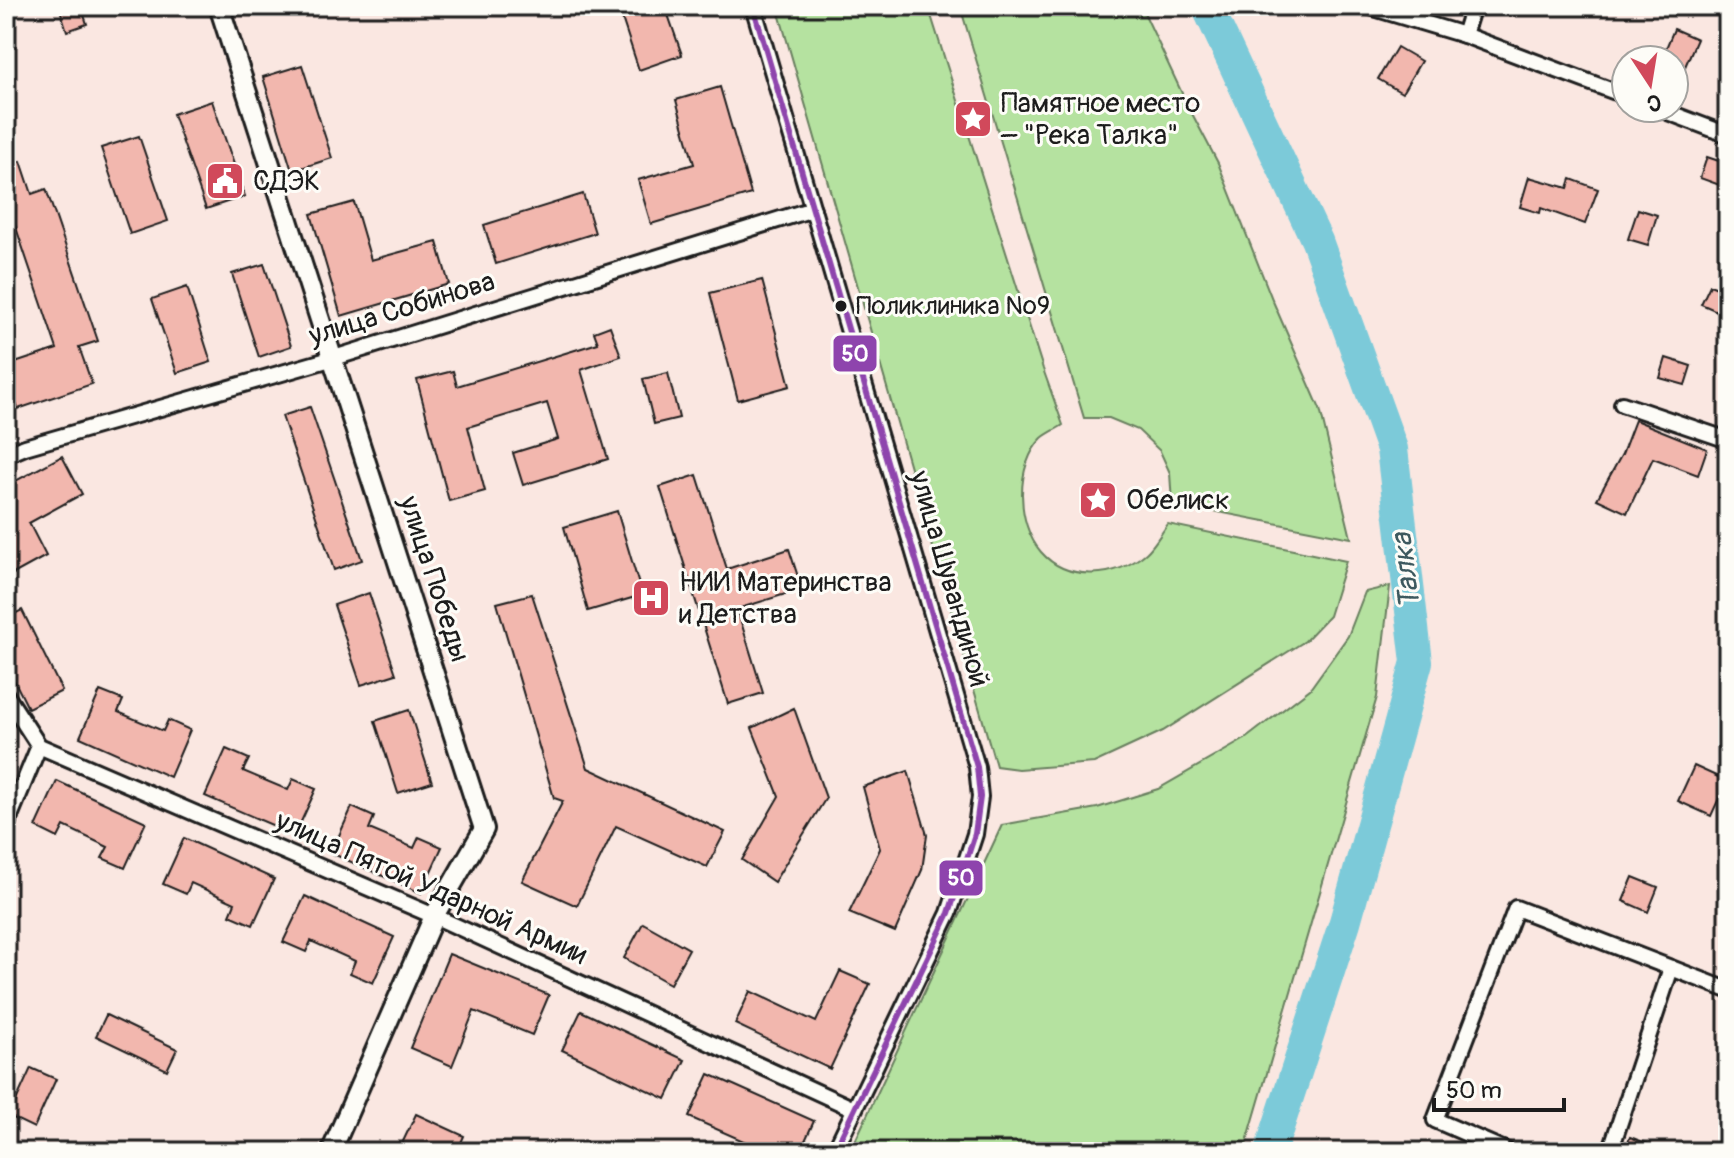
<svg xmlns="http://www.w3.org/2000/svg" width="1734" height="1158" viewBox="0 0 1734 1158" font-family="Pangolin,sans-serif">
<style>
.green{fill:#b5e2a0;stroke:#687f5e;stroke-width:2}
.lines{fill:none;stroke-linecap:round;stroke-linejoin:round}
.river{stroke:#7bcad9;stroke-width:32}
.building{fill:#f2b7ae;stroke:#1c1c1c;stroke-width:2}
.minor-casing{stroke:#1c1c1c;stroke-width:20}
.tertiary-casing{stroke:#1c1c1c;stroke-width:24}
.minor{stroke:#fdfcf7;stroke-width:14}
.tertiary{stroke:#fdfcf7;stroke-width:18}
.bus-1-casing{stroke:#fdfcf7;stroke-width:12}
.bus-1{stroke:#8e44ad;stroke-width:6}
.bus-dot{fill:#1c1c1c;stroke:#fdfcf7;stroke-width:3}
.labels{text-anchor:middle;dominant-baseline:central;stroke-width:6;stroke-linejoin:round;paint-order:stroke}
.bus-label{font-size:26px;fill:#1c1c1c;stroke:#fdfcf7;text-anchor:start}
.poi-label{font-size:28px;fill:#1c1c1c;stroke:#fdfcf7;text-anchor:start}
.street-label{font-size:28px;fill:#1c1c1c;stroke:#fdfcf7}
.water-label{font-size:30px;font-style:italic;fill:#3d595e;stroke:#fdfcf7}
.line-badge{stroke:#fdfcf7;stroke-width:3}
.badge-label{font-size:22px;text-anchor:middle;font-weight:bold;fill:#fff}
</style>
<rect width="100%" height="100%" fill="#fae7e1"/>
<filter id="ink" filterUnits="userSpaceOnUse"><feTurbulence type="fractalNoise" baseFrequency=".0125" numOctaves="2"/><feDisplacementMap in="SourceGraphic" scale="16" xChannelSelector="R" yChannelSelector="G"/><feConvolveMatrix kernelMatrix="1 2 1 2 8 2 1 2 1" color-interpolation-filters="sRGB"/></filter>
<g filter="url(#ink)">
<g class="green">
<path d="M777,6H928L1043,369L1063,425C1057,429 1048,433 1042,438C1015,465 1016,523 1041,552C1068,583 1117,578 1146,553C1155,545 1161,533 1168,524L1346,561L1329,616L1305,641L1163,731L1094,763L1018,769L996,766Z"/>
<path d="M960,6H1141L1187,104L1218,163L1272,299L1320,409L1351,538L1172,503L1170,473L1160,451L1138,430L1109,418H1084Z"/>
<path d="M1390,586L1377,697L1244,1152H850L1002,825L1097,808L1158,789L1245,739L1310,689L1348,636L1365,592Z"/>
</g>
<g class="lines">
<path class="river" d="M1207,6L1317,241L1392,449L1417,662L1345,922L1270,1152"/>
</g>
<g class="building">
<path d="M59,6H81L87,24L67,31Z"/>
<path d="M618,6H665L682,55L639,70Z"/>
<path d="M1674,29L1697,39L1674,92V60H1661Z"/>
<path d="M1397,47L1421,61L1402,93L1378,79Z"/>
<path d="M302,65L332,158L292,171L263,77Z"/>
<path d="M720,87L751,194L651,224L638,180L694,164L676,100Z"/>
<path d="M212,101L245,196L206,209L173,114Z"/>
<path d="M139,136L168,221L130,234L101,148Z"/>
<path d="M1707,157L1728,164V188L1700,178Z"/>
<path d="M21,161L32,194L46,189L98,341L79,347L92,384L18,409L6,374V366L57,349L10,210L6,211V166Z"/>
<path d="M1529,177L1568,188L1571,179L1598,189L1585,224L1541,208L1540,213L1520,207Z"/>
<path d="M583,194L595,233L496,264L484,225Z"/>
<path d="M354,202L371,260L437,242L449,284L341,316L311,214Z"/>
<path d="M1638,209L1657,215L1648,245L1628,239Z"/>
<path d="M264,264L291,346L259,357L232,274Z"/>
<path d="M762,280L790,386L738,400L710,293Z"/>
<path d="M1710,285L1727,292L1719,312L1701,304Z"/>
<path d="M187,287L211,362L177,373L152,299Z"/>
<path d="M610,326L621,356L581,370L608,459L523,485L513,453L558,439L547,403L468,427L485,491L449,501L417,380L453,371L457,386L598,343L594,332Z"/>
<path d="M1666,358L1691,366L1685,385L1660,378Z"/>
<path d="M668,373L679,418L654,424L643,379Z"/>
<path d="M310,407L362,560L334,570L282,416Z"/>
<path d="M1635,420L1707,449L1698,475L1653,458L1627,513L1597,499L1622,454Z"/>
<path d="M62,456L82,494L29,523L46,556L6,578V486Z"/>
<path d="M697,475L727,569L789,549L802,589L737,609L763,693L728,704L660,487Z"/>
<path d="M617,511L642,595L588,611L564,527Z"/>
<path d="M369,593L396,674L361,685L334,605Z"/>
<path d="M532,594L588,768L725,832L707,867L616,826L577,906L522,881L563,801L554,798L497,603Z"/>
<path d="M22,610L62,691L28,708L6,664V618Z"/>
<path d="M100,691L123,700L118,712L163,731L168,720L190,730L170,777L80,737Z"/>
<path d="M794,708L826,798L774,882L742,860L779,796L752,728Z"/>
<path d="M409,710L432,782L398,793L375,721Z"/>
<path d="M226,749L249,759L243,771L288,790L293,779L316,789L295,835L205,796Z"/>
<path d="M1694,766L1727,781L1711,816L1678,801Z"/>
<path d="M908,771L927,835L922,870L895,932L849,913L880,849L863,787Z"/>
<path d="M57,781L146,822L125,868L102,858L108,847L64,826L58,838L36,827Z"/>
<path d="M352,807L374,817L369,829L414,848L419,837L442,847L421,893L331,853Z"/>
<path d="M184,838L274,879L253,925L230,915L235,903L191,883L186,894L163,884Z"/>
<path d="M1633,877L1658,887L1648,912L1623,901Z"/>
<path d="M305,896L394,937L373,983L350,973L355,961L311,941L306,952L283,942Z"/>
<path d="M643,923L689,949L670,984L624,958Z"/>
<path d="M449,954L549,995L532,1035L474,1011L452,1066L410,1048Z"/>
<path d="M840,971L870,984L830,1069L735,1024L750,991L816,1022Z"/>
<path d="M581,1011L685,1060L666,1099L562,1050Z"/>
<path d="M106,1015L177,1049L167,1070L96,1036Z"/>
<path d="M31,1068L56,1079L34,1128L9,1116Z"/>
<path d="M709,1074L814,1121L800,1152H753L755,1146L689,1117Z"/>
<path d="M416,1114L464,1136L457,1152H398Z"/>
<path d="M1630,1137L1667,1151V1152H1624Z"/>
</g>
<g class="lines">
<defs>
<g id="minor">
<path d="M753,6L977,767L980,797L975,834L949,913L834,1152"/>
<path d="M1367,6L1464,35L1626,96"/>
<path d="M1464,35L1473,6"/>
<path d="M1657,108L1728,135"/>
<path d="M1622,404L1728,440"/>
<path d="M6,455L25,447L334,358L813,209"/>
<path d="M6,695L39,746L434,916L854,1109"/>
<path d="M6,826L39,746"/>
<path d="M1509,1152L1435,1120L1516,908L1728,990"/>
<path d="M1610,1152L1671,968"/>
</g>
<path id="tertiary" d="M219,6L484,829L434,916L331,1152"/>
</defs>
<use href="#minor" class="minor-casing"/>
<use href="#tertiary" class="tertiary-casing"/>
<use href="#minor" class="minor"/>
<use href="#tertiary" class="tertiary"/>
<defs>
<path id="bus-1" d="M753,6L977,767L980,797L975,834L949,913L834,1152"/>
</defs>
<use href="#bus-1" class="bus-1-casing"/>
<use href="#bus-1" class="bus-1"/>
</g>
</g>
<defs>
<symbol id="sight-square" viewBox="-11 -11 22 22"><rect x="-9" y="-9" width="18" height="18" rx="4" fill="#d1495b" stroke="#fdfcf7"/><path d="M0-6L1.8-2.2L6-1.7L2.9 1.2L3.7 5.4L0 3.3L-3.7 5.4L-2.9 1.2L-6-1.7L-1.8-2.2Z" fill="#fff"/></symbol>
<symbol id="civic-square" viewBox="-11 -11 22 22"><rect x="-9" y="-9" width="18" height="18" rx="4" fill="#d1495b" stroke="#fdfcf7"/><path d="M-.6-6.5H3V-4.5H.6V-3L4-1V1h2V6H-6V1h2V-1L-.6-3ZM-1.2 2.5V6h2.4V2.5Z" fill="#fff"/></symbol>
<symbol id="hospital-square" viewBox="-11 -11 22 22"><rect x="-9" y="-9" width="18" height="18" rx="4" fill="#d1495b" stroke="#fdfcf7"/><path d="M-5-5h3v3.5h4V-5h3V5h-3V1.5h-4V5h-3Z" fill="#fff"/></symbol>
</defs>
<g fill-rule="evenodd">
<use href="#sight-square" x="951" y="97" width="44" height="44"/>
<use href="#civic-square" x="203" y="159" width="44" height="44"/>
<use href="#sight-square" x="1076" y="478" width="44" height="44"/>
<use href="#hospital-square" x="629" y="576" width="44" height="44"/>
</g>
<circle class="bus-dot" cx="841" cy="306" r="7"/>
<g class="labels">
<g class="bus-label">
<text x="856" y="306">Поликлиника №9</text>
</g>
<g class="poi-label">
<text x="1001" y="103">Памятное место<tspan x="1001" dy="32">– "Река Талка"</tspan></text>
<text x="253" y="181">СДЭК</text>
<text x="1126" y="500">Обелиск</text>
<text x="679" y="582">НИИ Материнства<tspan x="679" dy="32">и Детства</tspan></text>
</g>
<g class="street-label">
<text transform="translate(402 309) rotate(-17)">улица Собинова</text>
<text transform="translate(434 579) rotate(72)">улица Победы</text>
<text transform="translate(949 579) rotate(74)">улица Шувандиной</text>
<text transform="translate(431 888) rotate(24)">улица Пятой Ударной Армии</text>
</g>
<g class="water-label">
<text transform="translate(1406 571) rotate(-97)">Талка</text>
</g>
</g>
<g class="line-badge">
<rect x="832" y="334" width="46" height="39" rx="8" fill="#8e44ad"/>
<rect x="938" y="859" width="46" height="38" rx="8" fill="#8e44ad"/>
</g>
<g class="badge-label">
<text x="855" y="361">50</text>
<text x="961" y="885">50</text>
</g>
<rect width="1734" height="1158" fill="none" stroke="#fdfcf7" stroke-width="32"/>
<rect x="16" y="16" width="1702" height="1126" fill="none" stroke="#1c1c1c" stroke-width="3" filter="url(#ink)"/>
<g transform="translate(1650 84) rotate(168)"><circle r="38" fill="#fdfcf7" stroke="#a3a29f" stroke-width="2"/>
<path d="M0-6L14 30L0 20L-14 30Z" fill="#d1495b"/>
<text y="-12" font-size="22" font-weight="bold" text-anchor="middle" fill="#1c1c1c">С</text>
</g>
<path d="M1434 1098v12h130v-12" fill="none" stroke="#1c1c1c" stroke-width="4"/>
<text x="1446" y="1098" font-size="24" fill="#1c1c1c" stroke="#fdfcf7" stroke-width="6" paint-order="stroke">50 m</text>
</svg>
